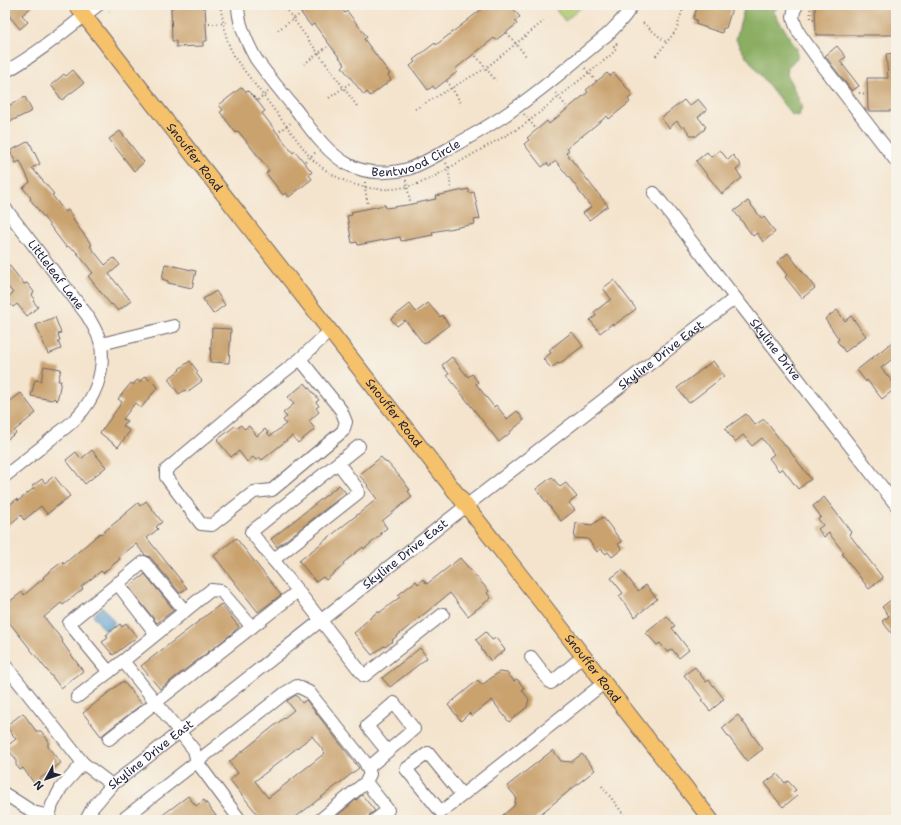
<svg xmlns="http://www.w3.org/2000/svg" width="901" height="825" viewBox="0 0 901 825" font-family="'Shantell Sans',sans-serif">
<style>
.green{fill:#afca71;stroke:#687656}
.forest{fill:#8bae63;stroke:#56684f}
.water{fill:#5ea0d2;stroke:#406186}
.building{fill:#c9a26e;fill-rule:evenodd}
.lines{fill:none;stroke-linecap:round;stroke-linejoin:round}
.minor-casing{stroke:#6c666e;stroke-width:14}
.major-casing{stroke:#6c666e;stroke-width:17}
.path{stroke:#6c666e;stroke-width:2;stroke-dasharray:1 3;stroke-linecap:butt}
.minor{stroke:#fff;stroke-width:12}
.major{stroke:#f5c16b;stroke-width:15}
.labels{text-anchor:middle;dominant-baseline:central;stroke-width:3;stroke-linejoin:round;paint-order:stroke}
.street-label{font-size:12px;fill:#22223b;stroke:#f7f3e8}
</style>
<rect width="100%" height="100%" fill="#f7f3e8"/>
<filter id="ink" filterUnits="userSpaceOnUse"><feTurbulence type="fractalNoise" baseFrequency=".025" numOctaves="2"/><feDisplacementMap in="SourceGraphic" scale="8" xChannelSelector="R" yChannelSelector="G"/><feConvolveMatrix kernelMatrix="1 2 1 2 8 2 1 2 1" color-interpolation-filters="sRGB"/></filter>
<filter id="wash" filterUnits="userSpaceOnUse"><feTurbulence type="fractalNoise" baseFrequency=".012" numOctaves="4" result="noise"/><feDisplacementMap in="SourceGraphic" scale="16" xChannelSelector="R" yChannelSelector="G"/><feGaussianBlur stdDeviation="0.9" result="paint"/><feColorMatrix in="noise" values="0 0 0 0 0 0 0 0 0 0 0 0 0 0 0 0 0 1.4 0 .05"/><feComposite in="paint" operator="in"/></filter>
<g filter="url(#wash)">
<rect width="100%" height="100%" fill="#f4e4cd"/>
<path class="green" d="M554,5H584L565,21L553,6Z"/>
<path class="forest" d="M745,5H782L773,11L797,49V58L788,67L787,75L802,106L799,116L792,115L742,51L736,39Z"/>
<path class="water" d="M103,607L115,623L105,631L93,615Z"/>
<g id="blocks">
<g class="building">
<path d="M5,5H34L22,15L28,22L20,29L5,11Z"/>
<path d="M174,5H202V8L205,7L207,41H203V46L176,47V41H172L171,8L174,7Z"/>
<path d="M295,5H339L345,13L347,11L367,37L364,39L390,74L388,75L391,80L370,96L367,92L364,95L342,67L345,65L314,24L311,26Z"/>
<path d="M487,5H510L520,17L515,21L517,24L496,40L494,38L455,69L457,72L435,89L433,86L428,90L410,66L415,62L413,60L435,43L436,45Z"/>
<path d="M698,5H733L726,28H723L722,33L695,24L697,20L693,19Z"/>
<path d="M815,5H896V35H816Z"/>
<path d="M837,46L846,57L840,61L859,86L852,91L825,56Z"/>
<path d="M896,53V111H868L867,78H888L886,54Z"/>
<path d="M73,70L84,83L62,100L51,85L64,74L66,76Z"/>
<path d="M607,73L610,76L614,73L633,95L628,99L630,102L609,119L607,116L567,148L569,150L566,153L608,206L589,220L583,213L591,207L578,190H579L556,161L549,166L547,163L542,167L524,144L529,140L527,138L534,132L547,121L549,124L588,92L586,90Z"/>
<path d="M242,87L246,92L248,91L255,98L265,111L262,113L275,130L293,153L295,151L312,172L309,175L312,179L289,197L286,193L283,195L266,173L269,171L266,166L238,131L236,133L220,112L223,110L219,105Z"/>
<path d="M25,97L32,111L5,124V110L9,108L8,106Z"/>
<path d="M698,99L707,110L698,117L706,127L704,128L705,129L695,137L694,135L692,137L684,126L682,128L677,121L669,128L661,118L684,100L689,106Z"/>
<path d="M120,131L144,162L134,171L109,139Z"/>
<path d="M29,141L40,164L32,168L54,194L52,195L65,212L68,210L74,219L73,220L92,245L90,246L105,265L114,258L120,265L109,274L131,301L118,311L112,304L111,305L88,276L93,273L74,249L72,250L68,246L66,247L30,199L31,198L23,188L30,182L20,161L16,163L10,151Z"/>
<path d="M720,150L728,160L733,155L741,166L736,170L742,178L722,194L696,161L707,152L711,157Z"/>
<path d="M469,189V193L474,192L480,219L474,220L475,224L432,232L433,235L401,241L400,237L358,245L357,242L352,243L347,216L352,215L351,212L385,205L386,208L407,205L436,199L435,196Z"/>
<path d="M748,201L762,219L764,217L775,232L763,242L757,233L753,236L734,211Z"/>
<path d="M788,253L815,288L802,298L785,277L787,275L777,262Z"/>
<path d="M5,260L24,284L27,283L34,292L32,295L35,299L33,301L38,307L27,316L17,304L13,307L6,299L13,293L5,283Z"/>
<path d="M165,264L196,271L192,288L168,283V281L162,279Z"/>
<path d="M614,280L636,309L614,325L612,324L600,333L590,320L596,316L594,312L611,299L603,288Z"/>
<path d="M216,291L225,305L213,314L203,299Z"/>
<path d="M428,303L440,317L442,315L449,325L424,344L405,320L397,326L391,319L410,304L416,312Z"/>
<path d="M837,310L845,321L851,316L866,336L845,352L837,341L839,339L825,319Z"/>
<path d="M55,317L61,333L58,334L60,340L58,341L61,349L48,354L36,325Z"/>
<path d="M212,328L231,329L229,363L210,362Z"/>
<path d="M572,332L583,346L559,364L558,363L551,368L543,359L551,353L549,350Z"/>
<path d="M896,339V356L881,368L896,386V388L882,399L867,380L866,382L857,370Z"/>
<path d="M452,357L468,377L472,374L478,382L476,384L494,407L496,405L507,419L517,411L524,420L510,432V433L499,442L447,375L449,374L442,365Z"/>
<path d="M190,361L198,372L196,373L202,381L187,392L185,390L179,394L168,379L180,370L179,369Z"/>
<path d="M713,361L724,376L689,403L677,388Z"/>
<path d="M44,366L61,369L58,381H61L57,401L54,398L52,400L31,396L35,380L41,381Z"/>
<path d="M145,376L158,387L141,408L135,403L123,419L127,421L123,426L130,431L118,447L100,433L122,402L118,399L131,383L133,385L137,380L140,382Z"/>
<path d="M305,383L319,400L316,402L319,406L316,408L319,412L309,421L315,429L298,443L292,436L262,460L259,457L256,460L253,457L247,462L239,451L231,457L217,440L235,426L237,428L241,425L244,429L249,426L257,436L265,429L270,436L286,424L283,420L287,417L283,413L294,404L288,397Z"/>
<path d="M21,393L36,413L14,431L16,433L5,441V405Z"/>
<path d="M746,414L755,425L764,419L785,446H786L811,479L798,489L782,468L779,471L769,458L774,454L762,438L752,446L743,435L735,442L725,429Z"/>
<path d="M92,450L106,467L85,484L66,460L76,452L81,459Z"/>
<path d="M381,457L386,463L387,462L401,478L410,490L408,491L412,497L382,521L387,528L380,533L382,534L364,549L363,547L343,563L344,565L326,580L323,577L316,582L299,561L377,499L367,486L368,485L359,475Z"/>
<path d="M54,476L70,496L47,514L41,506L24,520L21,515L9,525L5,520V508L17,499L18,501L34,488L32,486L42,479L45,483Z"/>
<path d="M552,477L560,487L566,483L577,497L569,503L575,510L561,521L536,489Z"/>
<path d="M339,485L346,493L277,547L271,539Z"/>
<path d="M824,497L851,532L849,534L883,578L869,589L842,554L844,553L829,533L824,537L818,529L823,525L818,519L821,517L813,506Z"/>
<path d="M146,501L162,522L156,527L158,529L147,538L187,588L180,593L150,557L145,555L136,544L119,557L120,559L103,573L101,571L81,587L83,589L63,605L61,603L44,617L63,641L62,642L83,671L61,688L5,617V605L22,592L24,595L44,578L43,577L50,571L62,562L64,564L100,533L101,534L121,518H120L138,503L140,506Z"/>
<path d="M603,517L622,542L618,544L622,549L612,557L608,552L606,554L601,549L597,552L588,539L574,538L576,523L592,525Z"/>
<path d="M236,538L281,595L258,612L214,556Z"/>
<path d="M460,558L489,591L487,593L491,598L468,616L450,593L392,640L393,641L385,647L384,646L372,655L354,633L360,628V627L378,611L379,613L400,597L398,595L416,581L418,584L423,579L427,584Z"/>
<path d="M622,570L638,591L646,585L657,599L635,617L619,596L623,593L611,578Z"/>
<path d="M145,574L174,610L157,623L129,587Z"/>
<path d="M896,596V639L882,621L889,616L882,607Z"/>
<path d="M221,604L239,627L234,631V632L160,689L141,666Z"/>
<path d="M667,616L675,626L672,628L689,650L679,658L672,649L667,652L660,643L657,645L646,633Z"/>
<path d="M126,623L137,637L113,655L102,642L108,638L106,635L120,624L122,627Z"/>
<path d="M486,632L492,640L496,638L505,650L491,661L481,649L482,648L476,640Z"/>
<path d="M420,648L427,658L390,687L382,678Z"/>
<path d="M695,667L706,682L709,680L724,699L720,701L721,702L710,711L701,700L703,699L684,675Z"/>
<path d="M499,672L507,673L514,681L517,679L524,688L522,690L529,699L527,707L509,722L492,700L472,716L469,713L461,721L448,705L478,680L482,685Z"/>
<path d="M123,681L142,704L101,736L83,713Z"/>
<path d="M296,695L302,703L306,700L359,768L292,820H274L271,816L266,820H262L230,780L238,773L229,762L294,710L287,701ZM312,736L325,753L268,798L255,781Z"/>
<path d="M23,713L36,731H41L48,740V747L61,763L34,783L23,768L20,770L16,765V759L6,747L16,739L6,726Z"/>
<path d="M738,715L763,749L747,761L722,728Z"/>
<path d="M553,750L561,761L571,762L582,754L595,770L533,820H497L514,806L516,797L507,786Z"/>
<path d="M777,774L785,783L788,781L796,790L793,792L797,796L783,807L770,792L771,791L765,783Z"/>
<path d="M362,795L375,811L370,814L368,819L332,820Z"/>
<path d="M188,796L196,806L204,800L219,820H156Z"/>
</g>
</g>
</g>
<g filter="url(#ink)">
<use href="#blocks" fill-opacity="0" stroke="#6c666e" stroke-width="1"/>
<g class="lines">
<defs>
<g id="minor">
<path id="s1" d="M238,5C238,24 247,43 256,59C269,77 283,94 297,111C312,131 327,153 349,165C367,174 389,174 408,169C425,163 441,153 457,144C475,134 494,123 511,111C545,88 576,60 608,34C617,25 626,17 632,5"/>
<path d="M797,5L794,11L793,17L795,24L799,33L820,62L896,161"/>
<path d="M5,72C39,53 67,29 98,5"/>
<path id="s2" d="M654,193L896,505"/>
<path id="s3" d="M5,208L87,315C92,324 99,334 101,345C105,372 95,399 76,418C69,426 59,432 51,439C36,452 20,464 5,476"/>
<path d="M101,344L174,326"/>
<path d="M300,359L341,410L346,422L343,431L272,490L254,492L212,525L201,524L166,477V470L266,386L300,359L330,331"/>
<path d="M273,560L358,493L357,488L338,463"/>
<path d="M117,583L156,634"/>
<path d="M298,591L251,532L359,446"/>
<path d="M252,627L298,591L364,676L443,614"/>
<path d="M531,657L551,683L583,656"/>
<path d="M5,665L83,763L112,785"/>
<path d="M109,672L69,623L144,562L185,611"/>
<path d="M77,697L123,661L194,750L197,762L240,820"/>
<path d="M109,739L252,627L221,591L211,590L123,661"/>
<path d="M368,768L414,729L394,703L367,726L387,751"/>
<path d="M366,782L388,810L375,820"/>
<path d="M5,794L33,812L49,816"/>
<path d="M462,795L428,753L406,769L441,812C495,769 549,726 604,683"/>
<path d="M48,820L52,805L61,788L83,763"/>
<path id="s4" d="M86,820L93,807L112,785L466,506L735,298"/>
<path d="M122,820L285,693L297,686L309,692L365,762L370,774L366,782L320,820"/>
</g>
<g id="major">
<path id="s5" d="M76,5L711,820"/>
</g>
</defs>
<use href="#minor" class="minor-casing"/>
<use href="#major" class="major-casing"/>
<g class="path">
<path d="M220,5L227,40L234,57L310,157C343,189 385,198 428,180L524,125L611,55L616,49L614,47L618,42"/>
<path d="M283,5L357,106"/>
<path d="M810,5L811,19H816"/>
<path d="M109,12L111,8L114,5"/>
<path d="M643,23L667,43"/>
<path d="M209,24H214L228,23"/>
<path d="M278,30L299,15"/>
<path d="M507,33L526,56"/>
<path d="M476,56L496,81"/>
<path d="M656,56L674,33L677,28L684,5"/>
<path d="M304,64L327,47"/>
<path d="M585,68L596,81"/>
<path d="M447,81L461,103"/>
<path d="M556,93L566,106"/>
<path d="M859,93L868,94"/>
<path d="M329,98L350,83"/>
<path d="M258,100L268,92"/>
<path d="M415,109L486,68L545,20"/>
<path d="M524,114L536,129"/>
<path d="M280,131L292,122"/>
<path d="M305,161L316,152"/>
<path d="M446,163L448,167L451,189"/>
<path d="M406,180L410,201"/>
<path d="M365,182V188L368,205"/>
<path d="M602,786L628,820"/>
<path d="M640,820L641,819"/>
</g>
<use href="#minor" class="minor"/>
<use href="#major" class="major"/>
</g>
</g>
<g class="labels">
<g class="street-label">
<text stroke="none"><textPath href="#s1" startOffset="270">Bentwood Circle</textPath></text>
<text stroke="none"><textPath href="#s5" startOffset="193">Snouffer Road</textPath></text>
<text stroke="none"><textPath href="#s3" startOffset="84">Littleleaf Lane</textPath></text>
<text stroke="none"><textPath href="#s2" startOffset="198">Skyline Drive</textPath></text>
<text stroke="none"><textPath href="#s4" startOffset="741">Skyline Drive East</textPath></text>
<text stroke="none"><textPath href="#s5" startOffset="517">Snouffer Road</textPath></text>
<text stroke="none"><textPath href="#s4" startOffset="417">Skyline Drive East</textPath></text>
<text stroke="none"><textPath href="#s5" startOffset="841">Snouffer Road</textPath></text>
<text stroke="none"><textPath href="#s4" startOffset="93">Skyline Drive East</textPath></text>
</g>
</g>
<rect width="901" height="825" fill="none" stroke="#f7f3e8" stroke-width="20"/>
<g transform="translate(46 779) rotate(230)" stroke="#f7f3e8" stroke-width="3" paint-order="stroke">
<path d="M0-3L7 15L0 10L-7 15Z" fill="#22223b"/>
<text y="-6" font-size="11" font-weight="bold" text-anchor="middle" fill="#22223b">N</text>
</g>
</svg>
